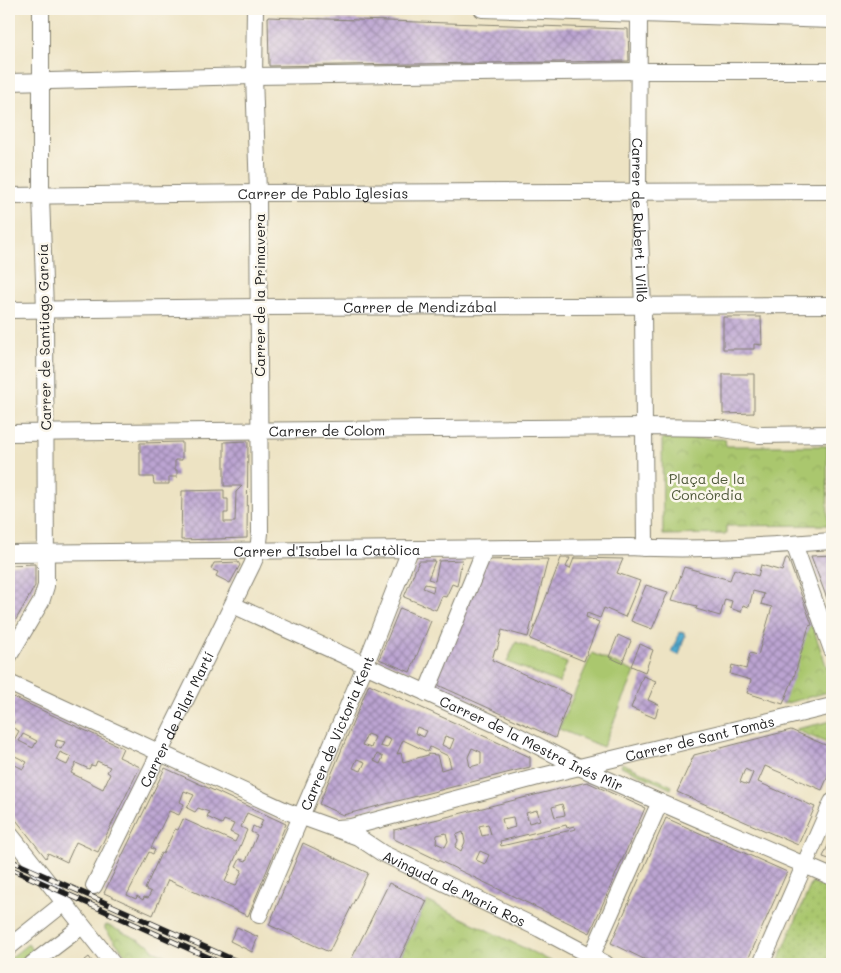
<svg xmlns="http://www.w3.org/2000/svg" width="841" height="973" viewBox="0 0 841 973" font-family="Mali,sans-serif">
<style>
.grass{fill:#aac76e;stroke:#637245}
.park{fill:url(#park-crowns);stroke:#637245}
.garden{fill:url(#garden-dots);stroke:#637245}
.water{fill:url(#water-waves);stroke:#366274}
.building{fill:url(#building-cross-hatch);fill-rule:evenodd}
.lines{fill:none;stroke-linecap:round;stroke-linejoin:round}
.minor-casing{stroke:#848070;stroke-width:18}
.minor{stroke:#fff;stroke-width:16}
.rail-casing{stroke:#1c1c1c;stroke-width:5.5}
.rail{stroke:#fbf7ec;stroke-width:4;stroke-dasharray:11;stroke-linecap:butt}
.labels{text-anchor:middle;dominant-baseline:central;stroke-width:5;stroke-linejoin:round;paint-order:stroke}
.street-label{font-size:14px;fill:#1c1c1c;stroke:#fbf7ec}
.park-label{font-size:14px;fill:#4e5839;stroke:#fbf7ec}
</style>
<defs>
<pattern id="park-crowns" width="20" height="18" patternUnits="userSpaceOnUse" patternTransform="scale(1.25)"><rect width="20" height="18" fill="#aac76e"/><path d="M2 6a3 3 0 1 1 6 0M12 15a3 3 0 1 1 6 0" fill="none" stroke="#92aa5f"/></pattern>
<pattern id="garden-dots" width="8" height="8" patternUnits="userSpaceOnUse" patternTransform="scale(1.25)"><rect width="8" height="8" fill="#aac76e"/><path d="M2 2h.1M6 6h.1" fill="none" stroke="#92aa5f" stroke-width="1.8" stroke-linecap="round"/></pattern>
<pattern id="water-waves" width="16" height="10" patternUnits="userSpaceOnUse" patternTransform="scale(1.25)"><rect width="16" height="10" fill="#50a7cc"/><path d="M0 5q4-4 8 0t8 0" fill="none" stroke="#4287a5"/></pattern>
<pattern id="building-cross-hatch" width="8" height="8" patternUnits="userSpaceOnUse" patternTransform="scale(1.25)"><rect width="8" height="8" fill="#bca4d2"/><path d="M0 0l8 8M0 8l8-8" fill="none" stroke="#9885aa"/></pattern>
</defs>
<rect width="100%" height="100%" fill="#fbf7ec"/>
<filter id="ink" filterUnits="userSpaceOnUse"><feTurbulence type="fractalNoise" baseFrequency=".02" numOctaves="2"/><feDisplacementMap in="SourceGraphic" scale="10" xChannelSelector="R" yChannelSelector="G"/><feConvolveMatrix kernelMatrix="1 2 1 2 8 2 1 2 1" color-interpolation-filters="sRGB"/></filter>
<filter id="wash" filterUnits="userSpaceOnUse"><feTurbulence type="fractalNoise" baseFrequency=".0096" numOctaves="4" result="noise"/><feDisplacementMap in="SourceGraphic" scale="20" xChannelSelector="R" yChannelSelector="G"/><feGaussianBlur stdDeviation="1.12" result="paint"/><feColorMatrix in="noise" values="0 0 0 0 0 0 0 0 0 0 0 0 0 0 0 0 0 1.4 0 .05"/><feComposite in="paint" operator="in"/></filter>
<g filter="url(#wash)">
<rect width="100%" height="100%" fill="#ede3c3"/>
<g class="grass">
<path d="M516,642L567,663L559,683L507,662Z"/>
<path d="M592,653L635,672L603,747L559,729Z"/>
<path d="M28,944L33,951L15,964H9V959Z"/>
</g>
<g class="park">
<path d="M662,438L725,439L726,446H827L828,525L726,526V534L663,535Z"/>
<path d="M812,625L832,682V691L783,704L809,626Z"/>
<path d="M427,901L557,964H397Z"/>
<path d="M107,925L150,945L153,950L185,964H133L105,929V926Z"/>
</g>
<g class="garden">
<path d="M832,721V745L796,730V729Z"/>
<path d="M622,763L672,786L671,789L621,766Z"/>
<path d="M812,882L832,891V953L827,964H777Z"/>
</g>
<path class="water" d="M680,632L684,633L685,636L679,655L671,652Z"/>
<g id="blocks">
<g class="building">
<path d="M268,17L628,29L629,61L269,66Z"/>
<path d="M723,317H761L762,345L754,344V349H723Z"/>
<path d="M723,374H754V413L723,414Z"/>
<path d="M248,441L247,538L181,540L182,491L224,490V499H228V513H224V522H235L236,492L242,486H224V442Z"/>
<path d="M182,442V460H175V470H177V477H169V484H154L153,477H140V443Z"/>
<path d="M832,555V612L811,556Z"/>
<path d="M561,558H570L566,567L570,569L574,558L623,559L617,573L640,581L625,617L604,608L600,618L587,613L586,617L599,622L584,661L530,639Z"/>
<path d="M786,558H788L812,625L809,626L794,677L783,704L747,693L751,680L730,674L732,665L746,669L750,653L758,655L772,607L761,604L764,594L753,591L749,607L743,605L741,612L730,608L732,601L725,599L720,616L696,609L697,606L672,600L684,567L730,580L734,569L758,576L761,565L782,571Z"/>
<path d="M548,559L528,637L502,630L497,650L495,649L492,660L571,695L555,738L429,681L478,560Z"/>
<path d="M462,560L457,586L452,584L446,597L442,596L436,610L404,597L419,561H435L428,579L435,581L439,561ZM425,584L434,586L433,592L423,588Z"/>
<path d="M238,562L240,565L230,583L216,576L218,572L211,569L214,563Z"/>
<path d="M35,564V586L9,632V565Z"/>
<path d="M646,585L668,592L652,629L631,621Z"/>
<path d="M400,608L431,621L410,672L379,659Z"/>
<path d="M618,635L631,641L622,663L609,657Z"/>
<path d="M640,644L653,650L645,672L631,666Z"/>
<path d="M643,676L656,681L648,700L659,705L655,718L631,708Z"/>
<path d="M369,684L530,757V767L343,815L319,804ZM417,727L427,731L424,737L415,733ZM367,734L375,737L371,748L362,745ZM445,736L454,739L450,749L442,745ZM384,737L391,740L387,748L380,746ZM403,740L428,752L430,747L448,756L451,767L441,770L437,755L428,754V755L403,762L401,753L397,754ZM472,748L481,752V764L470,767L468,757ZM377,754L383,757L380,764L374,761ZM357,759L365,762L361,771L353,768Z"/>
<path d="M9,695L123,748L119,757L140,767L98,852L76,842L67,862L48,853L46,858L9,811V800L12,794L9,793V762L23,769L27,762L9,753V740L13,742L19,731L11,727L14,722L9,719ZM23,734L37,741L33,748L19,741ZM57,740L65,742L61,749L55,746ZM60,752L71,757L67,765L56,760ZM97,761L110,767L107,772L110,774L103,789L71,773L76,763L89,769L91,765L95,766Z"/>
<path d="M791,730L832,748V767L822,790L765,766L758,782L815,807L798,845L677,792L694,755ZM745,769L753,773L748,785L740,782Z"/>
<path d="M165,768L286,824L248,916L168,880L153,915L104,893ZM184,791L194,795L187,808L195,812L198,808L209,812L207,817L222,824L224,820L234,824L230,832L238,836L235,842L183,819L178,830L175,829L163,854L161,853L145,889L151,892L148,898L144,897L143,900L137,896L136,899L127,895L149,852L153,854L155,850L151,848L169,811L179,815L184,804L180,802ZM247,813L263,820L259,829L253,826L251,832L257,835L246,861L240,859L236,867L242,870L236,886L225,882L247,830L241,827Z"/>
<path d="M587,782L645,808L590,933L394,839V830ZM562,804L565,815L555,817L552,807ZM537,810L540,820L529,823L526,813ZM513,817L515,827L505,830L502,819ZM488,824L491,834L482,836L479,826ZM566,825L567,828L574,826L576,829L501,846L500,841ZM463,832L465,842L461,851L455,847L458,841L456,835ZM446,833L448,841L445,847L436,843L437,835ZM480,851L489,855L485,864L476,860Z"/>
<path d="M666,818L787,872L746,964H654L611,943Z"/>
<path d="M832,836V860L823,857Z"/>
<path d="M303,843L368,873L329,952L269,925Z"/>
<path d="M389,883L427,901L397,964H349Z"/>
<path d="M237,927L258,937L252,952L230,941Z"/>
<path d="M89,957L94,964H80Z"/>
</g>
</g>
</g>
<g filter="url(#ink)">
<use href="#blocks" fill-opacity="0" stroke="#848070" stroke-width="1"/>
<g class="lines">
<defs>
<g id="minor">
<path d="M482,9L832,20"/>
<path id="s1" d="M639,14L638,192L643,307L645,548"/>
<path d="M9,82L254,76L638,71H832"/>
<path id="s2" d="M9,196L258,193L832,191"/>
<path id="s3" d="M9,310L259,307L832,305"/>
<path id="s4" d="M9,433L643,427L718,428L759,435L832,434"/>
<path d="M794,544L832,650"/>
<path id="s5" d="M9,553L630,547C697,551 765,546 832,541"/>
<path id="s6" d="M233,605L495,724L581,768L832,877"/>
<path d="M9,656L41,602L46,586L45,310L41,196V9"/>
<path id="s7" d="M9,683L286,811L358,837L382,853L540,929L606,964"/>
<path d="M426,693L485,549"/>
<path id="s8" d="M337,828L351,827L538,777L832,706"/>
<path d="M9,833L113,964"/>
<path id="s9" d="M94,886L252,565L258,551L260,533L258,193L254,76L255,9"/>
<path id="s10" d="M259,915L365,666L410,550"/>
<path d="M9,947L64,903"/>
<path d="M32,964L82,926"/>
<path d="M588,964L660,802"/>
<path d="M761,964L832,802"/>
</g>
</defs>
<use href="#minor" class="minor-casing"/>
<use href="#minor" class="minor"/>
<defs>
<g id="rail">
<path d="M9,860L243,964"/>
<path d="M9,868L221,963"/>
</g>
</defs>
<use href="#rail" class="rail-casing"/>
<use href="#rail" class="rail"/>
</g>
</g>
<g class="labels">
<g class="street-label">
<text stroke="none"><textPath href="#s2" startOffset="314">Carrer de Pablo Iglesias</textPath></text>
<text stroke="none"><textPath href="#s1" startOffset="206">Carrer de Rubert i Villó</textPath></text>
<text transform="translate(259 295) rotate(-90)">Carrer de la Primavera</text>
<text stroke="none"><textPath href="#s3" startOffset="411">Carrer de Mendizábal</textPath></text>
<text transform="translate(44 337) rotate(-91)">Carrer de Santiago García</text>
<text stroke="none"><textPath href="#s4" startOffset="318">Carrer de Colom</textPath></text>
<text stroke="none"><textPath href="#s5" startOffset="318">Carrer d'Isabel la Catòlica</textPath></text>
<text stroke="none"><textPath href="#s9" startOffset="186">Carrer de Pilar Martí</textPath></text>
<text stroke="none"><textPath href="#s10" startOffset="198">Carrer de Victoria Kent</textPath></text>
<text stroke="none"><textPath href="#s8" startOffset="374">Carrer de Sant Tomàs</textPath></text>
<text stroke="none"><textPath href="#s6" startOffset="329">Carrer de la Mestra Inés Mir</textPath></text>
<text stroke="none"><textPath href="#s7" startOffset="491">Avinguda de Maria Ros</textPath></text>
</g>
<g class="park-label">
<text x="707" y="478">Plaça de la<tspan x="707" dy="16">Concòrdia</tspan></text>
</g>
</g>
<rect width="841" height="973" fill="none" stroke="#fbf7ec" stroke-width="30"/>
</svg>
